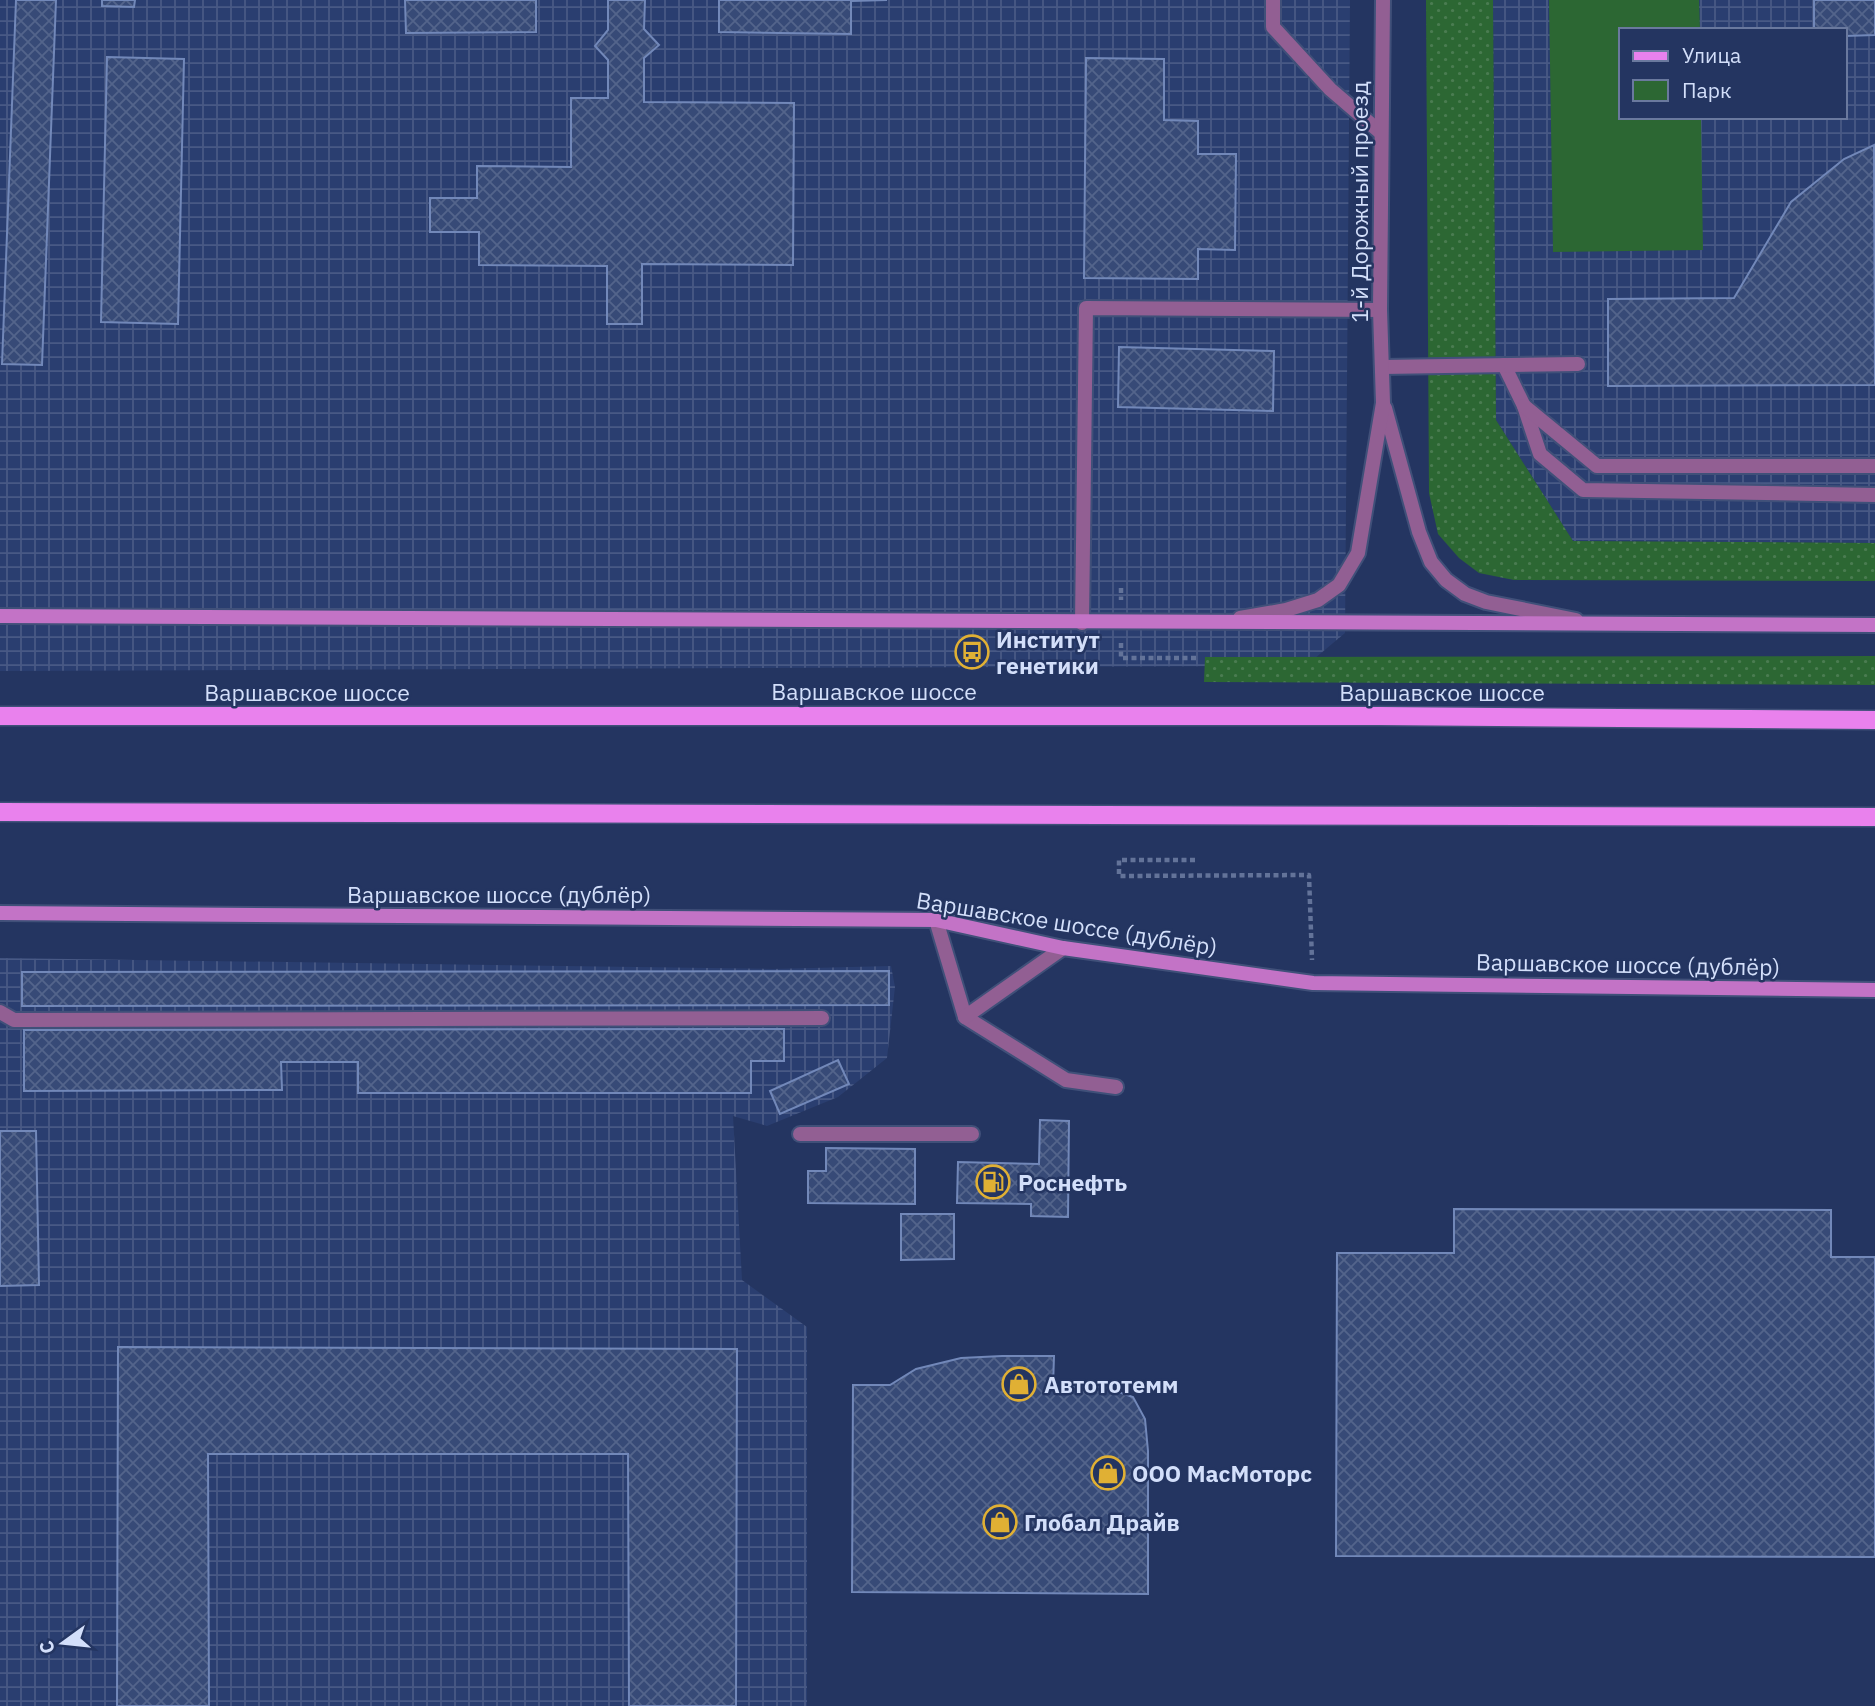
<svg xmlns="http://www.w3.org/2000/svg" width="1875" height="1706" viewBox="0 0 1875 1706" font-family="'IBM Plex Sans',sans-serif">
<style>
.industrial{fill:url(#industrial-grid);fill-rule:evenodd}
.grass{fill:url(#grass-dots)}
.park{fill:#2c6733}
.building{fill:url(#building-cross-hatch);stroke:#7288b9;stroke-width:2}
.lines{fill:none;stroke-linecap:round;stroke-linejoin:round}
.service-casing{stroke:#405079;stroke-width:18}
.tertiary-casing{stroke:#405079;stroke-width:18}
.secondary-casing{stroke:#405079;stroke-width:18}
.primary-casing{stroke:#405079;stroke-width:21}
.path{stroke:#637399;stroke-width:4.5;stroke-dasharray:5 3.5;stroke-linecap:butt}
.service{stroke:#925f93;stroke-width:14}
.tertiary{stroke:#925f93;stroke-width:14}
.secondary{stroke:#c373c6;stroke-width:14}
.primary{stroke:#e981ed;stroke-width:18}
.labels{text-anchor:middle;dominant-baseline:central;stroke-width:5;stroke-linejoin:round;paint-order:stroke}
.street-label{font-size:23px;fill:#d3dffa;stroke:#243561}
.poi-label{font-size:23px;font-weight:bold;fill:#d3dffa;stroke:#243561;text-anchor:start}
</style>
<defs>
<pattern id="industrial-grid" width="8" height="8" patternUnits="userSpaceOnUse" patternTransform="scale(1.75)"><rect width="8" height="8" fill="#2a3e70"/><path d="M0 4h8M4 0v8" fill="none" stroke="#485985"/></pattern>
<pattern id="grass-dots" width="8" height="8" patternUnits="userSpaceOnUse" patternTransform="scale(1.75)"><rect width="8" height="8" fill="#2c6733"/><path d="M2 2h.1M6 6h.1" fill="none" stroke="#4a7c51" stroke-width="1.8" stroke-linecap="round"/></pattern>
<pattern id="building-cross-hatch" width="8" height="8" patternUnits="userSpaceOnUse" patternTransform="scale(1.75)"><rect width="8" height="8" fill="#374a77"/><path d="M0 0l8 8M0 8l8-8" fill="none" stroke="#53648b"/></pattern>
</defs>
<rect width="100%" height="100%" fill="#243561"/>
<g class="industrial">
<path d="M0,0H1350L1345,633L1314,659L1264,666L0,671Z"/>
<path d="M1493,0H1875V543L1573,541L1496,420ZM1621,30H1845V117H1621Z"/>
<path d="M0,958L773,969L891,966L895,987L887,1058L838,1097L767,1126L733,1116L742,1280L807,1327V1706H0Z"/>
</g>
<g class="grass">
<path d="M1426,0H1493L1496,420L1573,541L1875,543V581L1514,580L1479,573L1459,558L1438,534L1429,493Z"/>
<path d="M1875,656V685L1204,682L1205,657Z"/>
</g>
<path class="park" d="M1549,0H1699L1700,30H1621V117H1701L1703,250L1553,252Z"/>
<g class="building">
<path d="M16,0H56L42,365L2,364Z"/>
<path d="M102,0H135L134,7L102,6Z"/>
<path d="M405,0H536V32L406,33Z"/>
<path d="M608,0H645L644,29L659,45L644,58V102L794,103L793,265L642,264V324H607V266L479,265V232H430V198H477V166L571,167V98H608V60L595,46L608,30Z"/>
<path d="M719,0H887L851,1V34L719,32Z"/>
<path d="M1814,0H1875V35L1845,36V30H1814Z"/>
<path d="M107,57L184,59L178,324L101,322Z"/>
<path d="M1086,58L1164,59V120L1198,121V154H1236L1235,250L1198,249V279L1084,278Z"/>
<path d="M1874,145L1875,385L1608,386V299L1734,298L1791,202L1844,159Z"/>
<path d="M1119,347L1274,351L1273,411L1118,407Z"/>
<path d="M889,971V1005L22,1006V972Z"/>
<path d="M784,1029V1061H751V1093H358V1062H281L282,1090L24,1091V1030Z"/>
<path d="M838,1060L849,1084L780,1114L770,1091Z"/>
<path d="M1040,1120L1069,1121L1068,1217L1031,1216V1204L957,1203L958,1162L1039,1164Z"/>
<path d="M0,1131H36L39,1285L0,1286Z"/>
<path d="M826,1148L915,1149V1204L808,1203V1171H826Z"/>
<path d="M1454,1209L1831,1210V1257H1875V1557L1336,1556L1337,1253H1454Z"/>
<path d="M901,1214H954V1259L901,1260Z"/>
<path d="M118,1347L737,1349L736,1706H629L628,1454H208L209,1706H117Z"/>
<path d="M1002,1356H1054L1053,1387H1104L1133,1397L1145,1419L1148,1451V1594L852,1592L853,1385H890L916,1369L961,1358Z"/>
</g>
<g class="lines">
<defs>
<g id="service">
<path d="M1273,0V27L1330,89L1380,132"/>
<path d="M1504,365L1524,406L1540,454L1583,490L1875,495"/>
<path d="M1382,367L1578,364"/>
<path d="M1524,406L1597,466H1875"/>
<path d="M1082,623L1086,308L1380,310"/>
<path d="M936,920L965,1017L1066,1080L1116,1087"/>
<path d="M0,1012L14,1020L822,1018"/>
<path d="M965,1017L1063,948"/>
<path d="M800,1134H972"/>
</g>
<g id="tertiary">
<path d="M1385,408L1419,532L1431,562L1446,580L1465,594L1486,602L1576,620"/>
<path d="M1240,618L1286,610L1318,600L1339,585L1358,553L1383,403L1380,310L1383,0"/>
</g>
<g id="secondary">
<path d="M0,616L1875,625"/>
<path d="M0,913L936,920L1063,948L1313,983L1875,990"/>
</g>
<g id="primary">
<path d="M0,716H1379L1875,720"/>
<path d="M0,812L1875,817"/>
</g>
</defs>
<use href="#service" class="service-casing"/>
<use href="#tertiary" class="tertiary-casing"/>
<use href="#secondary" class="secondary-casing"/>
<use href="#primary" class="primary-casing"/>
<g class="path">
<path d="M1121,588V600"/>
<path d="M1121,643V658H1197"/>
<path d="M1195,860H1119V876L1309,875L1312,960"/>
</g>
<use href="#service" class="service"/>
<use href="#tertiary" class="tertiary"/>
<use href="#secondary" class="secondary"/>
<use href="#primary" class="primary"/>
</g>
<defs>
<symbol id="bus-ring" viewBox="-11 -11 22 22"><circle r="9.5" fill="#243561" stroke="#e0b034" stroke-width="1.5"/><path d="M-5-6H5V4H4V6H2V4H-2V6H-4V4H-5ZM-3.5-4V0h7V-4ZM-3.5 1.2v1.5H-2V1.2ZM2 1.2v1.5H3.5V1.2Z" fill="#e0b034"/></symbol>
<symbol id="fuel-ring" viewBox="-11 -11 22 22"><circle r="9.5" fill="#243561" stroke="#e0b034" stroke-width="1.5"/><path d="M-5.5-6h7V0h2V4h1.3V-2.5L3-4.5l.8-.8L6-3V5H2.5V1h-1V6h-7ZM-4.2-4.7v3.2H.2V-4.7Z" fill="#e0b034"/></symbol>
<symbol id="shop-ring" viewBox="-11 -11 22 22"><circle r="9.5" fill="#243561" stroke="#e0b034" stroke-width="1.5"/><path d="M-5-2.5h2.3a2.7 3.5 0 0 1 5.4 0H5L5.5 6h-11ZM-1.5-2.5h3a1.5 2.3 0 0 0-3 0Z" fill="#e0b034"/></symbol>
</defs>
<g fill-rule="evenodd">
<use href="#bus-ring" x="953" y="633" width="38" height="38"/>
<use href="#fuel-ring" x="974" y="1163" width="38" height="38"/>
<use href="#shop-ring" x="1000" y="1365" width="38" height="38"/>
<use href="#shop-ring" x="1089" y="1454" width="38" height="38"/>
<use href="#shop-ring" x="981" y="1503" width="38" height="38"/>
</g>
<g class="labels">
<g class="street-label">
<text transform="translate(1359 202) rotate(-90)">1-й Дорожный проезд</text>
<text x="874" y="691">Варшавское шоссе</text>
<text x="307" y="692">Варшавское шоссе</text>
<text x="1442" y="692">Варшавское шоссе</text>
<text x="499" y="894">Варшавское шоссе (дублёр)</text>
<text transform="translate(1067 923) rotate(9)">Варшавское шоссе (дублёр)</text>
<text transform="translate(1628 964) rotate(1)">Варшавское шоссе (дублёр)</text>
</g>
<g class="poi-label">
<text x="996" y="639">Институт<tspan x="996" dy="26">генетики</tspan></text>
<text x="1018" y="1182">Роснефть</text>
<text x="1044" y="1384">Автототемм</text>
<text x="1132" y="1473">ООО МасМоторс</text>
<text x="1024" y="1522">Глобал Драйв</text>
</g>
</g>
<rect x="1619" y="28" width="228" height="91" fill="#243561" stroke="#6a799e" stroke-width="2"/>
<rect x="1633" y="51" width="35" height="10" fill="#e981ed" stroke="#6a799e" stroke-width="2"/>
<text x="1682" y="63" font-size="21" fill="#d3dffa">Улица</text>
<rect x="1633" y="80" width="35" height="21" fill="#2c6733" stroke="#6a799e" stroke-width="2"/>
<text x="1682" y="98" font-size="21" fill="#d3dffa">Парк</text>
<g transform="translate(63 1643) rotate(255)" stroke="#243561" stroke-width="5" paint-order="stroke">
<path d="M0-5L12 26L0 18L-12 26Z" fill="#d3dffa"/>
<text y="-10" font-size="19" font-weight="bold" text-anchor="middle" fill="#d3dffa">С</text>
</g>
</svg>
